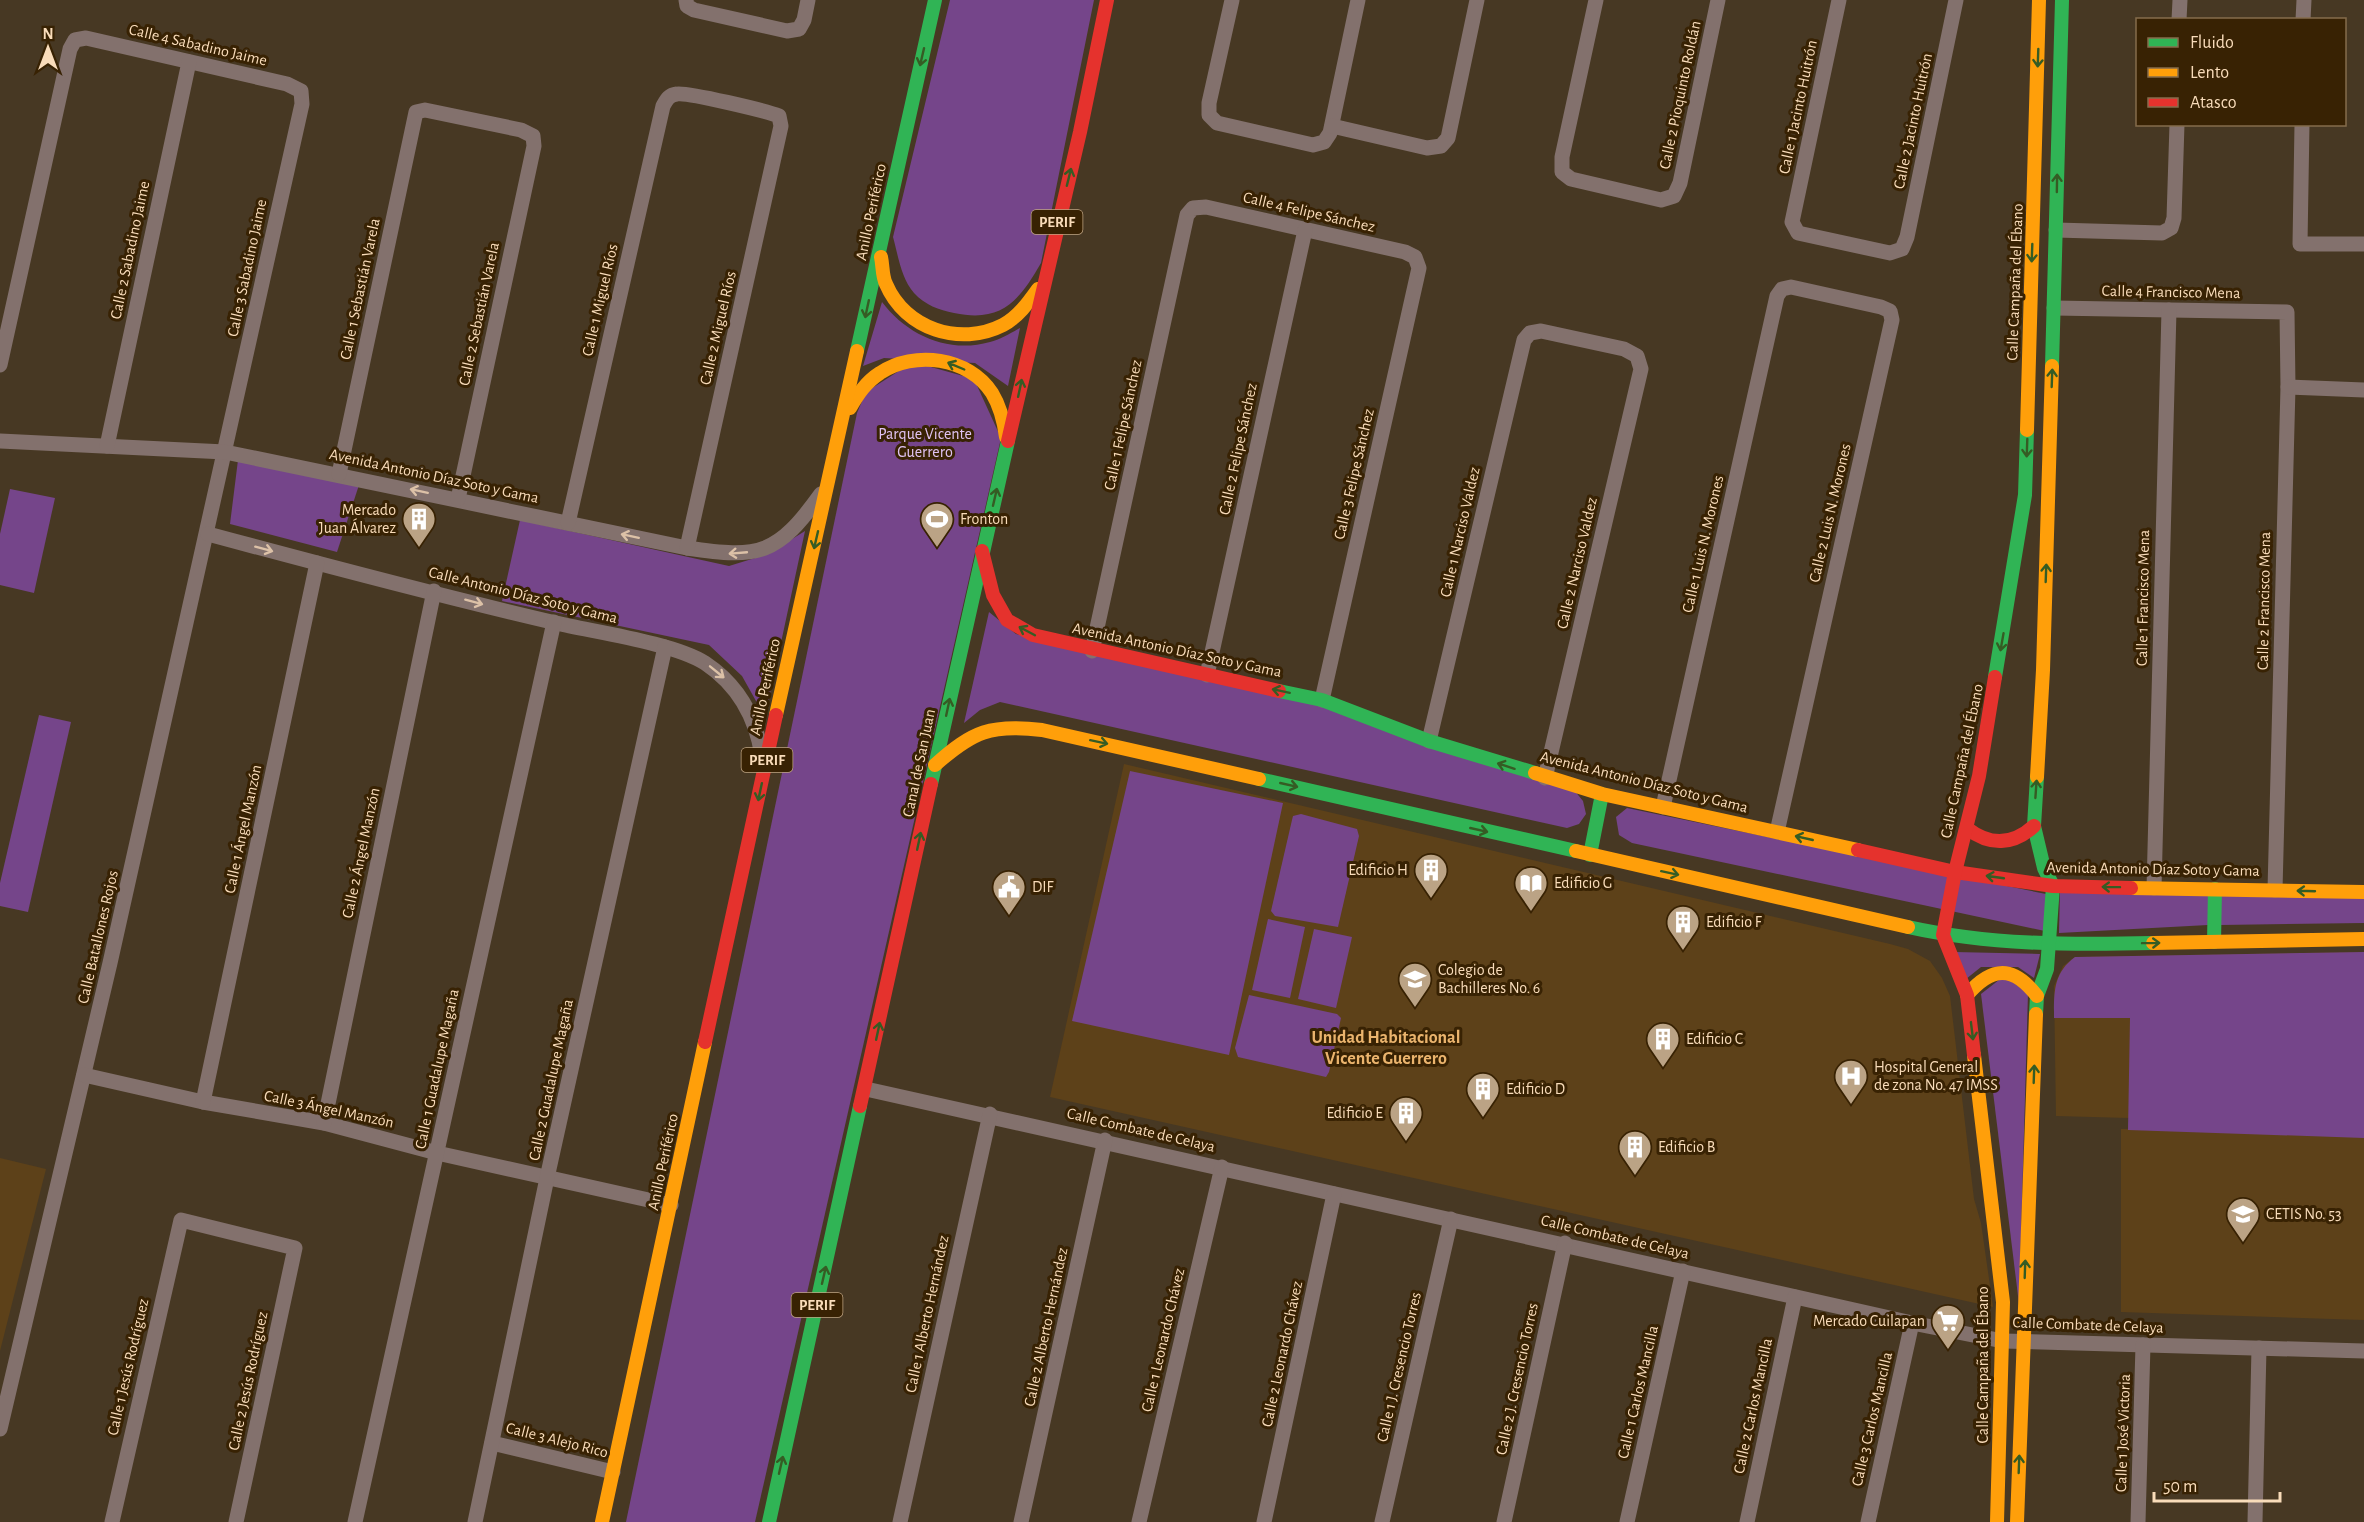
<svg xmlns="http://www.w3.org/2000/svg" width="2364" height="1522" viewBox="0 0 2364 1522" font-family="'Alegreya Sans',sans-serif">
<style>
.built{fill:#5d4119}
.green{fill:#75458a}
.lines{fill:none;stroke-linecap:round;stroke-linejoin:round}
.street{stroke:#83716d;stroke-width:15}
.fast{stroke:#30b455;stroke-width:14}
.slow{stroke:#ff9f0a;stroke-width:14}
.jam{stroke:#e5322d;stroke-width:14}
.oneway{stroke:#355c24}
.oneway2{stroke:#dcc1a7}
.labels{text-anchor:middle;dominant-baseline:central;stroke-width:6;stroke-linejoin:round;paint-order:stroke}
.shield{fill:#382203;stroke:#bfa483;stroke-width:1.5}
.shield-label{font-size:15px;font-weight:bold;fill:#f9dcba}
.street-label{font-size:16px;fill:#f9dcba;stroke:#382203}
.park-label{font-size:16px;fill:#e0c3f3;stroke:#382203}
.poi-label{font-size:16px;fill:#f9dcba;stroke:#382203;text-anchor:start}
.neighbourhood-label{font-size:18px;font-weight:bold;fill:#ebb46d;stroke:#382203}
</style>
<rect width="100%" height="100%" fill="#473823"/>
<g class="built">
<path d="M1124,764L1890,944L1908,949L1930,961L1942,978L1950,996L1974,1199L1981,1223L1993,1307L1050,1097Z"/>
<path d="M2364,952V1320L2121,1312V1129H2128L2129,1118L2056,1116L2054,986L2063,966L2075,957Z"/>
<path d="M0,1158L46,1169L0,1351Z"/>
</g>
<g class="green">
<path d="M950,0H1094L1041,263C1019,301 1002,323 954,313C939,310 925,305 914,293C901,278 898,255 893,237Z"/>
<path d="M882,302C907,335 948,354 990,342C1000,340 1011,333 1020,328L1008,386L975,363L884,358L863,366Z"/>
<path d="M913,362L974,379L1001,438L755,1522H626L857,413L866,392Z"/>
<path d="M238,460L359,485L337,552L230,524Z"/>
<path d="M10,489L55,498L34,593L0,585V534Z"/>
<path d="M520,520L729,566L768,554L805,531L765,717L742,676L709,645L502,601Z"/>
<path d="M989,612L1016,634L1314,701L1574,790L1583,801L1586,814L1579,824L1567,828L1000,702L980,710L964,723Z"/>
<path d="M39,715L71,722L28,912L0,906V883Z"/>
<path d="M1130,771L1283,803L1229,1055L1072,1021Z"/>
<path d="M1627,808L2046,894L2045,931L1632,843L1619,835L1616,817Z"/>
<path d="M1301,814L1357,829L1359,836L1338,927L1275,916L1271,911L1292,820L1293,816Z"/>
<path d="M2060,887L2208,890V925L2059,933Z"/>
<path d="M2221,890L2364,894V923L2220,925Z"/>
<path d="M1268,919L1305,927L1290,998L1252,990Z"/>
<path d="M1314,929L1352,937L1336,1008L1298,999Z"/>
<path d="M1954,952L2040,954L2034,978L2018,967H1981L1966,979Z"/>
<path d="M2364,952V1138L2128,1130L2130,1018H2054C2054,993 2053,973 2075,957Z"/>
<path d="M2004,976L2028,993L2019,1304L1981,994Z"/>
<path d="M1249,995L1337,1014L1341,1018L1329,1072L1326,1077L1238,1057L1235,1048Z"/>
</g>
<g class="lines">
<g class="street">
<path d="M686,0L687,6L694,10L787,31L799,29L804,20L808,0"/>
<path d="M1232,0L1209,103V115L1217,123L1313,145L1324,142L1330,133L1358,0"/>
<path d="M1596,0L1562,157V172L1571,179L1661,200L1674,196L1680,183L1718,0"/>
<path d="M1839,0L1792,222L1798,233L1890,253L1902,249L1907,237L1956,0"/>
<path d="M2179,20L2180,0"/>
<path d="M2303,20L2304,0"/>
<path d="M2302,124L2300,244H2364"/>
<path d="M1332,126L1427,148L1441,146L1448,138L1477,0"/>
<path d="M2056,230L2162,233L2171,228L2174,218L2177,124"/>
<path d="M2054,308L2287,312L2288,387L2275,890"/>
<path d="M0,365L70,49L75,40L86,38L287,84L301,91L302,104L110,963L0,1429"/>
<path d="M2288,387L2364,390"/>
<path d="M0,441L225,452L687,548C760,559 777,555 821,494"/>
<path d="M107,446L189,62"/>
<path d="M339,474L416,112L425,110L521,130L533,136L534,146L458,499"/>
<path d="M568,523L663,106C667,99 669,95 677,94C687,92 767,111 779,116L781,126L687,548"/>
<path d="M208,534C323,565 439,596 556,623C594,632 674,643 705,663C738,685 756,717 762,756"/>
<path d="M1092,651L1187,215L1193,208L1206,207L1405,252L1415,257L1419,268L1322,700"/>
<path d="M1207,675L1305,230"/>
<path d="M1429,741L1524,340L1530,333L1541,331L1624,349L1637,356L1641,369L1545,778"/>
<path d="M1663,807L1777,296L1782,289L1791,287L1881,307L1890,311L1892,320L1777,832"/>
<path d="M2154,888L2169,310"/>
<path d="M84,1075L203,1102L324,1123L437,1153L671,1205"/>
<path d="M866,1089L1912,1323L2003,1341L2364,1351"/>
<path d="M203,1102L317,563"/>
<path d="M324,1123L434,591"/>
<path d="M492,1443L613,1472"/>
<path d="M112,1522L181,1220L295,1248L236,1522"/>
<path d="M355,1522L554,622"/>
<path d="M475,1522L547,1178L665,647"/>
<path d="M900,1522L990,1114"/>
<path d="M1021,1522L1105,1140"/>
<path d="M1139,1522L1222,1167"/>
<path d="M1264,1522L1334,1194"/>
<path d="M1382,1522L1451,1219"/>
<path d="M1504,1522L1565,1243"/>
<path d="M1627,1522L1683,1271"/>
<path d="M1747,1522L1795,1297"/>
<path d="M1868,1522L1912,1323"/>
<path d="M2138,1522L2143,1345"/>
<path d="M2255,1522L2259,1348"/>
</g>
<g class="fast">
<path d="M857,351L935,0"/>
<path d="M2052,366L2062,0"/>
<path d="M1995,677L2025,495L2027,430"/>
<path d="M1279,691L1322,700L1429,741L1535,773"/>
<path d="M1259,779L1576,851"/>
<path d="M931,784L1008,441"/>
<path d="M1590,855L1602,794"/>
<path d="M1908,927C1989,945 2071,945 2153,943"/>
<path d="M2214,942L2215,889"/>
<path d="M2036,1014L2037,996L2047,969L2053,886L2044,868L2034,826L2037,777"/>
<path d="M769,1522L860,1106"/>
</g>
<g class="slow">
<path d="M881,257C883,266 882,276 886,284C905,329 960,347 1003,325C1018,317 1028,303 1038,289"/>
<path d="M850,408C858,394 866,382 880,373C914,350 969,357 992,393C1000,406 1004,422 1006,437"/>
<path d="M2027,430L2039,0"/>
<path d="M776,715L857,351"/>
<path d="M935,765C973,731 991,724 1042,730L1259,779"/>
<path d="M1535,773L1602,794L1858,850"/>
<path d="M2037,777L2043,670L2052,366"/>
<path d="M1576,851L1908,927"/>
<path d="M2131,888L2364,892"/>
<path d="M2153,943L2364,939"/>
<path d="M1967,995C1992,966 2013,965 2037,996"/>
<path d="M1974,1055L2003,1302L1997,1522"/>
<path d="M602,1522L705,1042"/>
<path d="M2017,1522L2036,1014"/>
</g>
<g class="jam">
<path d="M1008,441L1080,132L1107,0"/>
<path d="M982,551L993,595L1007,620L1033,635L1279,691"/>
<path d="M1968,829C1990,846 2013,845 2034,826"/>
<path d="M1858,850L1955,872L2053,886L2131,888"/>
<path d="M705,1042L776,715"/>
<path d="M1974,1055L1967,995L1943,935L1955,872L1979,776L1995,677"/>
<path d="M860,1106L931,784"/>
</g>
</g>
<defs><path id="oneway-shaft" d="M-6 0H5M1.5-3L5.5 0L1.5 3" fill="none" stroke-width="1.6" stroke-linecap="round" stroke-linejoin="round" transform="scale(1.5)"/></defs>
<g class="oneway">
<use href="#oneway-shaft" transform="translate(922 57) rotate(103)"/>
<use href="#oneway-shaft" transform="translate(2038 58) rotate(92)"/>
<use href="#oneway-shaft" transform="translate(1069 177) rotate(-76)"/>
<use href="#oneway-shaft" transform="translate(2057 183) rotate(-89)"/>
<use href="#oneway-shaft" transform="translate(2032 253) rotate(92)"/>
<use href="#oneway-shaft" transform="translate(867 309) rotate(102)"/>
<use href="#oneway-shaft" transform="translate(956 366) rotate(-157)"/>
<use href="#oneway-shaft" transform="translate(2052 378) rotate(-88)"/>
<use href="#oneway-shaft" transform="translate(1020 388) rotate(-78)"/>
<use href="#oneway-shaft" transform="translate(2027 448) rotate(92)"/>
<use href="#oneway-shaft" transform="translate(995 497) rotate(-77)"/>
<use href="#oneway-shaft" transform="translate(816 540) rotate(103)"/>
<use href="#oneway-shaft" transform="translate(2046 573) rotate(-88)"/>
<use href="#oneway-shaft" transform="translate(1027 631) rotate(-152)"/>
<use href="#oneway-shaft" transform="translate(2002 642) rotate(100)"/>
<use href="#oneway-shaft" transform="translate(1281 691) rotate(-168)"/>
<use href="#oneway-shaft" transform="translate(948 707) rotate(-78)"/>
<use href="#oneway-shaft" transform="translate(1099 742) rotate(12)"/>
<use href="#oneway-shaft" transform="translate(1506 766) rotate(-162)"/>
<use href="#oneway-shaft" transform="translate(1289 785) rotate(13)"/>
<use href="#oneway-shaft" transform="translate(2036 789) rotate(-86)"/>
<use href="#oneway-shaft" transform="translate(760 792) rotate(102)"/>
<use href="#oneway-shaft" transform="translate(1479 830) rotate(13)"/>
<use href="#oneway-shaft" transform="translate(1804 838) rotate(-167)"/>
<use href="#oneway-shaft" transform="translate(919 841) rotate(-78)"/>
<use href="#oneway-shaft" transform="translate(1670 873) rotate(12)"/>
<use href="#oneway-shaft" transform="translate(1995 877) rotate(-172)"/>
<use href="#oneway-shaft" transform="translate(2111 887) rotate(-179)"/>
<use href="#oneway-shaft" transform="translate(2306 891) rotate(-178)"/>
<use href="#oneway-shaft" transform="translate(2151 943) rotate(-1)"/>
<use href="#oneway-shaft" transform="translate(878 1031) rotate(-78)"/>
<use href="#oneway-shaft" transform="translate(1972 1031) rotate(83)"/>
<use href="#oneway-shaft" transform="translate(2034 1074) rotate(-88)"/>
<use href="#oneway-shaft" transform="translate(2025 1269) rotate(-88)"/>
<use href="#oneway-shaft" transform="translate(824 1275) rotate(-77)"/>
<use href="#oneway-shaft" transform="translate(2019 1464) rotate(-88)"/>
<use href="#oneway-shaft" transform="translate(781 1465) rotate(-77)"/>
</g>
<g class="oneway2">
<use href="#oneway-shaft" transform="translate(419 491) rotate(-168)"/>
<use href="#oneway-shaft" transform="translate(630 536) rotate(-168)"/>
<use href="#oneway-shaft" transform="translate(264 549) rotate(15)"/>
<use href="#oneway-shaft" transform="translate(738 553) rotate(175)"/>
<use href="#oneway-shaft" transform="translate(474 602) rotate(15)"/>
<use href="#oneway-shaft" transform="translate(717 672) rotate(39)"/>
</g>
<defs>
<symbol id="building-pin" viewBox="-11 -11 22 30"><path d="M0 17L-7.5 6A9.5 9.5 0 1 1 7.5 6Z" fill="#bba385" stroke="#382203"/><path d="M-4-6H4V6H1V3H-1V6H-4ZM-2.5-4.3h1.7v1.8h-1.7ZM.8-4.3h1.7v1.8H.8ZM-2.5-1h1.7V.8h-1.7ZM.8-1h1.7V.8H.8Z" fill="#fff"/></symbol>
<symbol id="stadium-pin" viewBox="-11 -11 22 30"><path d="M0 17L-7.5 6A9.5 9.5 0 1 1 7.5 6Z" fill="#bba385" stroke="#382203"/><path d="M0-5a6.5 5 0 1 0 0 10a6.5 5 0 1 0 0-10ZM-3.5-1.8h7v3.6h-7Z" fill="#fff"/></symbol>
<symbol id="library-pin" viewBox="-11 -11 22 30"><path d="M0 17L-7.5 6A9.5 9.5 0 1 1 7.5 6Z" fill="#bba385" stroke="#382203"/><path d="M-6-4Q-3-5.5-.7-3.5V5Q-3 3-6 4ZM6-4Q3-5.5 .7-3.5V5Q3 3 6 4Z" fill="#fff"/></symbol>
<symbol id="civic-pin" viewBox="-11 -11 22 30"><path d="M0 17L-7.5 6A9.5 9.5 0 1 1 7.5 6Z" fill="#bba385" stroke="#382203"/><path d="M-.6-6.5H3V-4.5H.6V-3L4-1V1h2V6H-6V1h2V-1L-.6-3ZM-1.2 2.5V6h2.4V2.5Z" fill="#fff"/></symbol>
<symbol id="university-pin" viewBox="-11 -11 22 30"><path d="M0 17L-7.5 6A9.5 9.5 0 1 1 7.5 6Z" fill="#bba385" stroke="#382203"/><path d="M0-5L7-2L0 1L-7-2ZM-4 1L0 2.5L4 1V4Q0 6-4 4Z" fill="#fff"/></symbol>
<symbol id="hospital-pin" viewBox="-11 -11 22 30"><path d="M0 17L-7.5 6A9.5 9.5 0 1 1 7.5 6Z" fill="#bba385" stroke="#382203"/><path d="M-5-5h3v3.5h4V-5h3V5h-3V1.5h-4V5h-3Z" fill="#fff"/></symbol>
<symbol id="supermarket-pin" viewBox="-11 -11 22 30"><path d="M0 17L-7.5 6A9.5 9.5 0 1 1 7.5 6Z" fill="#bba385" stroke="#382203"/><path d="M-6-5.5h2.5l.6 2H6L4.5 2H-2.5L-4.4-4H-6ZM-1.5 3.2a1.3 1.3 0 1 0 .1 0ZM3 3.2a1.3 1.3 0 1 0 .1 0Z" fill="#fff"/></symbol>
</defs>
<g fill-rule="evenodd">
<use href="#building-pin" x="400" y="500" width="38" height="52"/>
<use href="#stadium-pin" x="918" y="500" width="38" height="52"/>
<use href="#building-pin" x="1412" y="851" width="38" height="52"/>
<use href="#library-pin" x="1512" y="864" width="38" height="52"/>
<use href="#civic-pin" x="990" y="868" width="38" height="52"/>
<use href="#building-pin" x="1664" y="903" width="38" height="52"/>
<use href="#university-pin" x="1396" y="960" width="38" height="52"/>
<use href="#building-pin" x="1644" y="1020" width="38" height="52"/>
<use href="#hospital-pin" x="1832" y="1057" width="38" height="52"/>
<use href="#building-pin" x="1464" y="1070" width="38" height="52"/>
<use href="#building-pin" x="1387" y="1094" width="38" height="52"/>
<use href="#building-pin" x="1616" y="1128" width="38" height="52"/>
<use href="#university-pin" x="2224" y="1195" width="38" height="52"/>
<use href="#supermarket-pin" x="1929" y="1302" width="38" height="52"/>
</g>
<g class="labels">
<g class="shield">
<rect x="1031.5" y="210" width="51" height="24" rx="4.5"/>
<rect x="741.5" y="748" width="51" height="24" rx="4.5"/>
<rect x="791.5" y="1293" width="51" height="24" rx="4.5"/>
</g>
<g class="shield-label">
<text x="1057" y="222">PERIF</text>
<text x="767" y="760">PERIF</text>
<text x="817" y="1305">PERIF</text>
</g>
<g class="street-label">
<text transform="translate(198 45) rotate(13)">Calle 4 Sabadino Jaime</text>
<text transform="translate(1680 95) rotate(-78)">Calle 2 Pioquinto Roldán</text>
<text transform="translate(1798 107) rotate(-78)">Calle 1 Jacinto Huitrón</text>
<text transform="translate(1913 121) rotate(-78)">Calle 2 Jacinto Huitrón</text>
<text transform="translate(871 212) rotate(-78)">Anillo Periférico</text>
<text transform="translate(1309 212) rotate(13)">Calle 4 Felipe Sánchez</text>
<text transform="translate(130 250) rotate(-78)">Calle 2 Sabadino Jaime</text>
<text transform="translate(247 268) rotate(-78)">Calle 3 Sabadino Jaime</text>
<text transform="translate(2015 282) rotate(-88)">Calle Campaña del Ébano</text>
<text transform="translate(360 289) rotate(-78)">Calle 1 Sebastián Varela</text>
<text transform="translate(2171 292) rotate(1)">Calle 4 Francisco Mena</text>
<text transform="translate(600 300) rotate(-77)">Calle 1 Miguel Ríos</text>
<text transform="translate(479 314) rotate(-78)">Calle 2 Sebastián Varela</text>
<text transform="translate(718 328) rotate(-77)">Calle 2 Miguel Ríos</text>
<text transform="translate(1123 425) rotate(-78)">Calle 1 Felipe Sánchez</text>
<text transform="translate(1238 449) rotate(-78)">Calle 2 Felipe Sánchez</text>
<text transform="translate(1354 474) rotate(-77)">Calle 3 Felipe Sánchez</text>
<text transform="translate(434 476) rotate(12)">Avenida Antonio Díaz Soto y Gama</text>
<text transform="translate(1830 513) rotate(-77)">Calle 2 Luis N. Morones</text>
<text transform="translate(1460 532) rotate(-77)">Calle 1 Narciso Valdez</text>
<text transform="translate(1703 544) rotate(-77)">Calle 1 Luis N. Morones</text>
<text transform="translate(1577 563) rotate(-77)">Calle 2 Narciso Valdez</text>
<text transform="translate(523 595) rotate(14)">Calle Antonio Díaz Soto y Gama</text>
<text transform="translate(2143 598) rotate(-89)">Calle 1 Francisco Mena</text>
<text transform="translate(2264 601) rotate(-89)">Calle 2 Francisco Mena</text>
<text transform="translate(1177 650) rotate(12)">Avenida Antonio Díaz Soto y Gama</text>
<text transform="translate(765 687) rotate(-78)">Anillo Periférico</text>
<text transform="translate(1962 761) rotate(-78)">Calle Campaña del Ébano</text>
<text transform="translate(919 763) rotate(-78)">Canal de San Juan</text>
<text transform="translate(1644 782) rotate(14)">Avenida Antonio Díaz Soto y Gama</text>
<text transform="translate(243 829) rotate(-78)">Calle 1 Ángel Manzón</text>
<text transform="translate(361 853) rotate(-78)">Calle 2 Ángel Manzón</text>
<text transform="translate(2153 869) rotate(1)">Avenida Antonio Díaz Soto y Gama</text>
<text transform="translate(98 937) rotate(-77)">Calle Batallones Rojos</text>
<text transform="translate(437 1069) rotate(-78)">Calle 1 Guadalupe Magaña</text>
<text transform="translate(551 1080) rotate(-78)">Calle 2 Guadalupe Magaña</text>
<text transform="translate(329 1109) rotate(12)">Calle 3 Ángel Manzón</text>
<text transform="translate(1141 1130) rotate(13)">Calle Combate de Celaya</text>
<text transform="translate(663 1162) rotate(-78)">Anillo Periférico</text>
<text transform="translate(1615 1237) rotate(13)">Calle Combate de Celaya</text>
<text transform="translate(927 1314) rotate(-78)">Calle 1 Alberto Hernández</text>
<text transform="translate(2088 1325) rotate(2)">Calle Combate de Celaya</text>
<text transform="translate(1046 1327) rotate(-78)">Calle 2 Alberto Hernández</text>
<text transform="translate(1163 1340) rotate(-77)">Calle 1 Leonardo Chávez</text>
<text transform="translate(1282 1354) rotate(-78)">Calle 2 Leonardo Chávez</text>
<text transform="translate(1983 1365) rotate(-90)">Calle Campaña del Ébano</text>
<text transform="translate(128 1367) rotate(-77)">Calle 1 Jesús Rodríguez</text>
<text transform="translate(1399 1367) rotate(-77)">Calle 1 J. Cresencio Torres</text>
<text transform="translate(1517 1379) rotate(-78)">Calle 2 J. Cresencio Torres</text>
<text transform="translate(248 1381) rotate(-78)">Calle 2 Jesús Rodríguez</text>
<text transform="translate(1638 1392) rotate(-77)">Calle 1 Carlos Mancilla</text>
<text transform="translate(1753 1406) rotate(-78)">Calle 2 Carlos Mancilla</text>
<text transform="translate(1872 1419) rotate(-77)">Calle 3 Carlos Mancilla</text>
<text transform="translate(2123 1433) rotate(-88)">Calle 1 José Victoria</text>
<text transform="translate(557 1440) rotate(14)">Calle 3 Alejo Rico</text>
</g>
<g class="park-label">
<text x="925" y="434">Parque Vicente<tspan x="925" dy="18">Guerrero</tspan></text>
</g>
<g class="poi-label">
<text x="396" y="510" text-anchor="end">Mercado<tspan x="396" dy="18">Juan Álvarez</tspan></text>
<text x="960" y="519">Fronton</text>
<text x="1408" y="870" text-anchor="end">Edificio H</text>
<text x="1554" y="883">Edificio G</text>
<text x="1032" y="887">DIF</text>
<text x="1706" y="922">Edificio F</text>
<text x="1438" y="970">Colegio de<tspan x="1438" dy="18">Bachilleres No. 6</tspan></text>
<text x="1686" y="1039">Edificio C</text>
<text x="1874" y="1067">Hospital General<tspan x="1874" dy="18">de zona No. 47 IMSS</tspan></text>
<text x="1506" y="1089">Edificio D</text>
<text x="1383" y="1113" text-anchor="end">Edificio E</text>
<text x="1658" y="1147">Edificio B</text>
<text x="2266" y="1214">CETIS No. 53</text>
<text x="1925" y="1321" text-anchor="end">Mercado Cuilapan</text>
</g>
<g class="neighbourhood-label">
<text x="1386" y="1038">Unidad Habitacional<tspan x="1386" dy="21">Vicente Guerrero</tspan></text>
</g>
</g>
<rect x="2136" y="18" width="210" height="108" fill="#382203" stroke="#856c4c" stroke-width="1.5"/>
<rect x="2148" y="38" width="30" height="9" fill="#30b455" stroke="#856c4c" stroke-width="1.5"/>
<text x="2190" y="48" font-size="18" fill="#f9dcba">Fluido</text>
<rect x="2148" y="68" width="30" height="9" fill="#ff9f0a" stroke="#856c4c" stroke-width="1.5"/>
<text x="2190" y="78" font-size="18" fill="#f9dcba">Lento</text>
<rect x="2148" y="98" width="30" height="9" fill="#e5322d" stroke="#856c4c" stroke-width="1.5"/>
<text x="2190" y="108" font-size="18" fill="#f9dcba">Atasco</text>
<g transform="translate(48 48)" stroke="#382203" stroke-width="4.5" paint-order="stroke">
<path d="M0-4.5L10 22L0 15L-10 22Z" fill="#f9dcba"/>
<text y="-9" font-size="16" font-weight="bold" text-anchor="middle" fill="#f9dcba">N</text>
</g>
<path d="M2154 1492v9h126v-9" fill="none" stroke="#f9dcba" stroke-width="3"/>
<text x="2163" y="1492" font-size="18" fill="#f9dcba" stroke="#382203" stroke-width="4.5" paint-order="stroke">50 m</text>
</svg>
